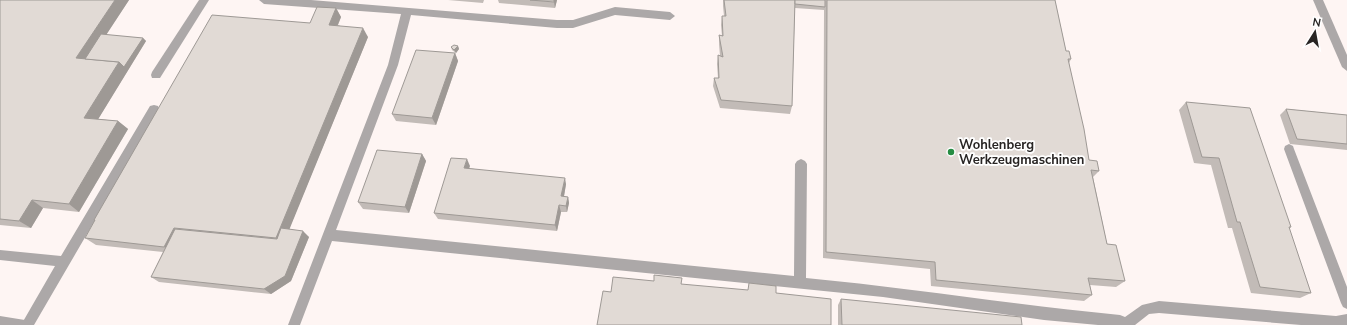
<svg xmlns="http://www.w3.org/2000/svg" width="1347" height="325" viewBox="0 0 1347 325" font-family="'Nunito Sans',sans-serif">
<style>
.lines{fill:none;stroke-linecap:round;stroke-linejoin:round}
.service{fill:#aca8a8;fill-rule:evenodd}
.minor{fill:#aca8a8;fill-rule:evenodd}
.wall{fill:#c2bbb7}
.shaded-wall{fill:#9e9995}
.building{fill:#e1dad5;stroke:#9e9995}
.poi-dot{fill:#258c42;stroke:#fff;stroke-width:1.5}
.labels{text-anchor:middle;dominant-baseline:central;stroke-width:3.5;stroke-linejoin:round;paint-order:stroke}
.poi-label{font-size:13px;font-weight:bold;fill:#282524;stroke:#fff;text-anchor:start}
</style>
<rect width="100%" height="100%" fill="#fef5f3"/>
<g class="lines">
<g class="service">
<path d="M199,0H209L160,78H152L151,75L152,72Z"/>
<path d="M259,0H311L557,20H573L615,7L670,12L675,16L670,20L615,15L573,28H557L411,15L398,65L336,230L794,276L795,164L797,161L801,159L805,161L807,164L806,278C911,288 1015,305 1120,315L1125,317L1142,305L1159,301L1336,316L1347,314V325H1301L1159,313L1149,314L1135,325H1098L1044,320L883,297L332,241L300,325H288L388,65L401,14L264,4Z"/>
<path d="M1313,0H1323L1347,55V71L1342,67Z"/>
<path d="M154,105L158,106L159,109L158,112L34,325H21L55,266L0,260V250L61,256L150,106Z"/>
<path d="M1289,144L1293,146L1294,149L1347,287V309L1343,307L1341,303L1284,149L1285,146Z"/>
</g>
<path class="minor" d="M0,316L31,321L33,325H0Z"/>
</g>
<g class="wall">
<path d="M0,0H129L106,35L143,38L146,41L98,119L118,121L128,129L79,212L43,208L31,228L0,225Z"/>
<path d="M448,0H484L483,3Z"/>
<path d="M498,0H557L555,8L499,3Z"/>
<path d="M723,0H1055L1066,51L1071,59L1069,63L1089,160L1099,171L1093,177L1107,244L1125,281L1116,287L1090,285L1092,295L1084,301L931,286L930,269L823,258L824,10L795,8L792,106L790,114L720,108L713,86L714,78H718L717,64L718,55L720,56L719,44V35L722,36L721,25L722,16H724L723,6Z"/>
<path d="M336,8L341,17L338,25L368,37L289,229L309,237L291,281L271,294L159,282L151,277L163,252L96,245L85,238L95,220H94Z"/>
<path d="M458,46L459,49L456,53L452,50L451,47Z"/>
<path d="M455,53L458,61L436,125L396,121L392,114Z"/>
<path d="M1186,102L1291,227L1289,229L1311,293L1300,298L1251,293L1232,228H1228L1211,165L1194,163L1179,110Z"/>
<path d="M1286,109L1347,115V150L1290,144L1280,115Z"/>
<path d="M422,154L426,161L409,213L363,209L358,202Z"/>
<path d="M470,166L469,168L566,184L564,196L568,197L569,203L567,212H561L557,231L438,219L434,213Z"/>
<path d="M841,299L1022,325H838V305Z"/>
</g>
<g class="shaded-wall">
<path d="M115,0H129L87,64L76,58Z"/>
<path d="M554,0H557L555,8L554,2Z"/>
<path d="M336,8L341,17L334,34L329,25Z"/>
<path d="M363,28L368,37L283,245L276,238Z"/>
<path d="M143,38L146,41L94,126L84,118L119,62Z"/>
<path d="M458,46L459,49L456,53L454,50Z"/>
<path d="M455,53L458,61L436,125L432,118Z"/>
<path d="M118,121L128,129L79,212L69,204Z"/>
<path d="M422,154L426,161L409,213L405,207Z"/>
<path d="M467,159L470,166L467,174L464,168Z"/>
<path d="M565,178L566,184L563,202L561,196Z"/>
<path d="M568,197L569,203L567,212L566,206Z"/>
<path d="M32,200L43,208L31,228L19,221Z"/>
<path d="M559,205L561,212L557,231L555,225Z"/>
<path d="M174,228L183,235L173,253L164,247Z"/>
<path d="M303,231L309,237L291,281L271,294L264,289Z"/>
</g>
<g class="building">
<path d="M0,0H115L76,58L119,62L84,118L118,121L69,204L32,200L19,221L0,219Z"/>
<path d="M530,0H554V2Z"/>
<path d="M724,0H795L792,106L721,100L714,78H719L718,55L723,57L719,35L723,36L722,16H726Z"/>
<path d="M795,0H825V7L795,4Z"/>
<path d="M827,0H1055L1066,51H1069L1071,59H1068L1084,129L1089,160L1097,161L1099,171L1091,170L1107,244L1116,245L1125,281L1088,278L1092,295L936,280L935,262L826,252Z"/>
<path d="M317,7L336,8L329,25L363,28L276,238L174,228L164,247L85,238L95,220H94L212,15L310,23Z"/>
<path d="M101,34L143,38L124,67L119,62L85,59Z"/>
<path d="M454,45L458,46L454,50L451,47Z"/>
<path d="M416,50L455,53L432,118L392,114Z"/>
<path d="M1186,102L1250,108L1291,227H1289L1311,293L1260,287L1240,222H1237L1219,158L1202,157Z"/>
<path d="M1286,109L1347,115V144L1297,139Z"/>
<path d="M377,150L422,154L405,207L358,202Z"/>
<path d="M451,158L467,159L464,168L565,178L561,196L568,197L566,206L559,205L555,225L434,213Z"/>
<path d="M281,228L303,231L285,276L264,289L151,277L175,229L277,239Z"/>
<path d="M654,275L682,278L681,284L748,290L749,283L776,286V293L831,299V325H597L603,291L611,292L613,277L654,281Z"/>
<path d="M841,299L1021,317L1022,325H842Z"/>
</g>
<circle class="poi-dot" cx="951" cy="152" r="4"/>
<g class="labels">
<g class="poi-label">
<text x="959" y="145">Wohlenberg<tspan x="959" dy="15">Werkzeugmaschinen</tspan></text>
</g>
</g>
<g transform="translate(1315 32) rotate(11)" stroke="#ffffff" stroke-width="3" paint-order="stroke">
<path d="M0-3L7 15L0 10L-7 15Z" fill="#282524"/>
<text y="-6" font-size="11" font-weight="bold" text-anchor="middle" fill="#282524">N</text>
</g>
</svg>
